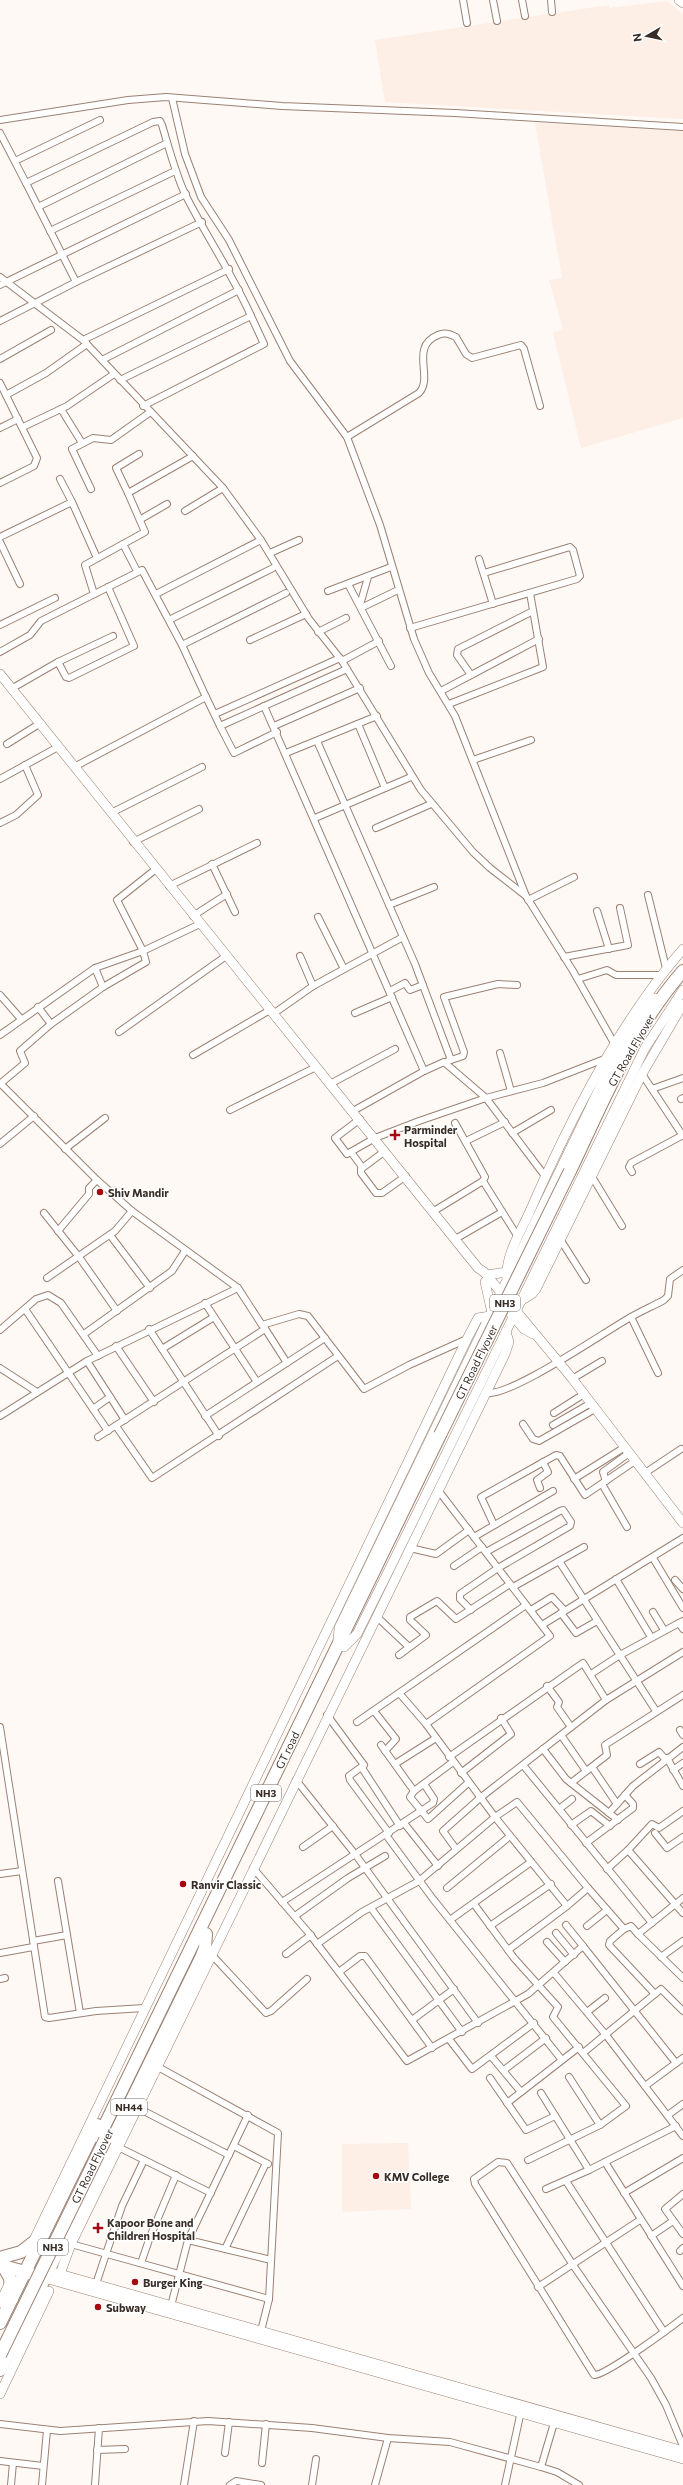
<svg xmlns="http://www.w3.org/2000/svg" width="683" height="2485" viewBox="0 0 683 2485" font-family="Commissioner,sans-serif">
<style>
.built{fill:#fdeee6}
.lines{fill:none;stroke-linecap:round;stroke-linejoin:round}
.street-casing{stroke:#9b8172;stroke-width:8}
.secondary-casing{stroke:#9b8172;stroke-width:10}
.highway-casing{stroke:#9b8172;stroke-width:14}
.street{stroke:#fff;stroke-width:6}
.secondary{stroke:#fff;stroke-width:9}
.highway{stroke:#fff;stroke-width:12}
.highway-bridge-casing{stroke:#9b8172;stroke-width:14;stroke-linecap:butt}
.highway-bridge{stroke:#fff;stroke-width:12}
.poi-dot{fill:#a30b11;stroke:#fff;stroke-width:1.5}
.labels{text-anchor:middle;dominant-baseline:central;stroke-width:3;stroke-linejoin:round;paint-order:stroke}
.shield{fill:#fff;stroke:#736b67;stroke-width:1}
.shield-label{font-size:10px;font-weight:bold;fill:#372c26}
.street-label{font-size:11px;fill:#372c26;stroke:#fff}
.poi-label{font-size:11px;font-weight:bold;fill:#372c26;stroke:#fff;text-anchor:start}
</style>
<rect width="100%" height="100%" fill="#fff9f5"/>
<g class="built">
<path d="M667,1L683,14V119L385,102L375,40L609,5V8Z"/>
<path d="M535,123L683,131V418L581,448L553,333L563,329L549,280L562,278Z"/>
<path d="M408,2143L411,2209L342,2212V2144Z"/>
</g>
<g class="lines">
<defs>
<g id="street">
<path d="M463,0L467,23"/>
<path d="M493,0L497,21"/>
<path d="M522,0L525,16"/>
<path d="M551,0L552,12"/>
<path d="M172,98L185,154L201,197L229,240L290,361L347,437L380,525L414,639L429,673L455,716L526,896"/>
<path d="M0,120L128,100L166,97L282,106L455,113L683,127"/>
<path d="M0,133L26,183L153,122L160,121L162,125C169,148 175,172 185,194C206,236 232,273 251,316L120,380"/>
<path d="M15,161L100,120"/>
<path d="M38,207L167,143"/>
<path d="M50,231L175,171"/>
<path d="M0,277L83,340L223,488L261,540L309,619L342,661L421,790L473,852L490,868L526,896L573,971L614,1043"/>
<path d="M76,282L202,222"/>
<path d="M0,285L186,194"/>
<path d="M0,321L76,282L26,183"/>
<path d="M83,340L229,269"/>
<path d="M0,359L51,330"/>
<path d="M102,360L239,290"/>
<path d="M0,383L37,458L34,466L0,483"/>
<path d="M6,395L46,373L87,344"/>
<path d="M143,406L264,344L251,316"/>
<path d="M61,409L82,443"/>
<path d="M23,427L67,406L114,374"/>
<path d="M0,428L18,419"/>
<path d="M347,437L419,393C434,377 409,347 438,335C445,332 450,334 456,337L466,354L472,358L521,345L524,349L540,406"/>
<path d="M60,479L72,502"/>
<path d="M91,489L72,449L93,438L111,440L149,413"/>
<path d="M128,493L116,468L139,454"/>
<path d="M185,511L223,488"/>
<path d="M141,519L167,504"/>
<path d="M0,537L72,502L97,558"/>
<path d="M0,542L20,584"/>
<path d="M123,544L137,571"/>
<path d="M270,553L299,540"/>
<path d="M479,559L493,604"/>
<path d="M348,584L391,666"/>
<path d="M328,591L391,567"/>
<path d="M94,594L85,565L145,532L128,493L193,456"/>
<path d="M156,594L261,540"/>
<path d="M360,605L368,577"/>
<path d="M361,608L398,590"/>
<path d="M169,620L273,568"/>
<path d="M0,625L55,598"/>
<path d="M410,628L577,579L580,576L573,550L570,547L484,573"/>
<path d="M318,632L346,618"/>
<path d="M250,640L306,614"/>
<path d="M182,645L286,593"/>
<path d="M0,652L30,635L41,621L142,570L182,645L206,697"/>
<path d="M342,661L379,641"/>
<path d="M58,662L66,677L69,678L134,646L108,587"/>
<path d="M471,675L457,655L458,649L533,611"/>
<path d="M11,689L58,662L113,636"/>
<path d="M441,691L539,639"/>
<path d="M449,704L543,667L530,593"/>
<path d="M264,706L424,1071"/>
<path d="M215,714L340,658"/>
<path d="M358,724L385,788"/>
<path d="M274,726L360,688"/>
<path d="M277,732L234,753L220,726L347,669"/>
<path d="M317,741L415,964L451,1060"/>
<path d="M7,744L39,724"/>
<path d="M286,753L377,716"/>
<path d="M473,760L531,740"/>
<path d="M74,767L206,697L220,726"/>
<path d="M0,779L58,747"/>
<path d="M111,813L202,767"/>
<path d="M315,818L411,777"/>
<path d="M0,823L16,815L38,795L25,765"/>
<path d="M376,828L431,804"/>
<path d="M133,842L199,809"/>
<path d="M212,864L235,912"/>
<path d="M169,886L257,843"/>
<path d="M648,895L666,968"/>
<path d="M528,900L574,877"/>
<path d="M389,905L434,887"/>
<path d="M597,911L609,949"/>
<path d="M193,916L227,894"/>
<path d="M318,917L344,969"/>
<path d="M300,956L313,986"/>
<path d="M564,957L628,945L620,908"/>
<path d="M95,968L103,987"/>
<path d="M578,979L607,970L616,975H660"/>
<path d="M390,991L405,983L410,990L423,985"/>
<path d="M0,995L21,1019"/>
<path d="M38,1007L51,1024L103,987L146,962L143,951L117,900L156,869"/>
<path d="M355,1013L392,997"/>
<path d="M273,1014L313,986L403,937"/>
<path d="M119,1032L226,956"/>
<path d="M0,1035L95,968L143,951L200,924"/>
<path d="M500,1053L511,1091"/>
<path d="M193,1055L270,1010"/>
<path d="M448,1061L463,1056L464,1052L444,997L498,984L517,985"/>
<path d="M642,1074L683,1136"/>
<path d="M0,1083L97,1180L132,1211L238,1288L262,1325L299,1314L308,1316L364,1389L409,1365L467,1339"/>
<path d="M0,1084L25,1063L20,1051L51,1024"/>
<path d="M330,1084L395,1049"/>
<path d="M652,1089L683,1078"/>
<path d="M681,1099L683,1098"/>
<path d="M230,1110L316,1067"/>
<path d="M353,1111L424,1071L444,1062L486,1098L545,1176"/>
<path d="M360,1119L335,1138L347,1154L375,1138L419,1121L486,1098L543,1083L607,1058"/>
<path d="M455,1123L485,1177L483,1181L518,1237"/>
<path d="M512,1133L551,1110"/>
<path d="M466,1141L505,1122"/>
<path d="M0,1144L34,1116"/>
<path d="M65,1149L105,1118"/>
<path d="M385,1151L361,1169V1173L376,1193H382L406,1176"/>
<path d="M351,1152L362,1167"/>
<path d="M632,1172L629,1167L631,1163L683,1135"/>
<path d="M591,1175L622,1226"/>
<path d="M434,1211L483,1181"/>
<path d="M44,1213L79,1257L117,1311"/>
<path d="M58,1231L89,1194V1188L97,1180"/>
<path d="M110,1235L150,1288"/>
<path d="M457,1238L502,1212"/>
<path d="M560,1239L586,1280"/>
<path d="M47,1278L115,1231L132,1211"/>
<path d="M205,1303L257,1382"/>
<path d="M25,1309L108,1431"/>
<path d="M631,1317L658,1373"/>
<path d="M264,1327L287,1363"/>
<path d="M149,1329L219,1436"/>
<path d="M0,1330L36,1299L48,1295L61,1303L98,1356"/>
<path d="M84,1334L172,1271L185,1251"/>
<path d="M116,1346L154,1402"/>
<path d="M162,1349L214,1317"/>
<path d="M87,1361L125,1420"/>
<path d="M0,1368L37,1392"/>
<path d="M572,1379L602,1361"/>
<path d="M486,1393C511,1397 604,1332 631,1317C641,1311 653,1306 664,1300L668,1296L670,1279L683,1270"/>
<path d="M93,1409L110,1397"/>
<path d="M554,1413L584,1394"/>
<path d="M0,1416L87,1361L238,1288"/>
<path d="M205,1416L325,1338"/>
<path d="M523,1424L533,1439L539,1441L595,1409"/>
<path d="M553,1425L591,1403"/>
<path d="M116,1426L152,1478L338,1356"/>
<path d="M98,1437L265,1329"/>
<path d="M645,1473L681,1449"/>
<path d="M574,1479L625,1447"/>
<path d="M606,1481L603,1472L629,1453"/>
<path d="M602,1484L627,1527"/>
<path d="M540,1488L537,1480L548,1472L543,1462"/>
<path d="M494,1525L481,1497L556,1455L560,1456L585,1495L635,1461"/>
<path d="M474,1537L553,1491"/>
<path d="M410,1548L436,1554L469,1530"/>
<path d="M653,1558L683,1608"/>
<path d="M559,1561L656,1711"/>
<path d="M454,1566L482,1547"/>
<path d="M616,1579L651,1637"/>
<path d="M675,1580L683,1589"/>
<path d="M513,1587L584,1547"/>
<path d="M471,1610L460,1599V1594L498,1568L570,1526L571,1522L563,1510L560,1511L486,1552"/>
<path d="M531,1610L552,1597L564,1610"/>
<path d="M653,1612L664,1630"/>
<path d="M561,1613L576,1633L597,1621"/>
<path d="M376,1616L409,1647"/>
<path d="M683,1621L679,1623L683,1629"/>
<path d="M542,1625L683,1538"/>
<path d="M399,1655L426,1635L410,1620V1617L437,1601L456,1619L510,1584"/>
<path d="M591,1674L620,1655L679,1623"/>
<path d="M547,1686L559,1702L557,1707L571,1727"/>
<path d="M400,1694L426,1724L495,1817L567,1906L588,1888L624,1929L631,1926L638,1934"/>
<path d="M374,1711L396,1739L385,1751"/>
<path d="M327,1715L364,1765L349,1776L350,1780L389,1833"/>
<path d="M357,1722L526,1605"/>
<path d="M426,1724L550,1636L438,1490"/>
<path d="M0,1727L45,2017L49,2018L96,2011L144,2008"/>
<path d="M680,1730L683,1735"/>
<path d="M561,1735L586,1771"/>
<path d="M381,1745L414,1791"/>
<path d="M543,1749L566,1779L618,1820"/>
<path d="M449,1757L583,1663L606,1700"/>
<path d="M667,1758L683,1786"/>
<path d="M453,1762L414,1791L410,1797L428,1819L468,1783"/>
<path d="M395,1764L436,1738"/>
<path d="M640,1764L659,1752L665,1759"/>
<path d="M523,1765L652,1923"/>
<path d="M592,1767L617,1804"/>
<path d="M362,1768L400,1826"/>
<path d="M673,1770L683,1763"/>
<path d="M461,1773L511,1734L501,1718"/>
<path d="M296,1780L355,1854L478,2023"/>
<path d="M571,1783L607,1755L605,1745L683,1695"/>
<path d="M559,1809L572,1799"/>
<path d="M609,1813L633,1786L683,1747"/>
<path d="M404,1823L438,1866"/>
<path d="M571,1825L591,1811L610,1826"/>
<path d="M655,1833L667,1848L683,1837"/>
<path d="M386,1835L433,1899L562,2060"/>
<path d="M586,1843L633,1808V1804L625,1795"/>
<path d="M303,1847L333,1826"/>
<path d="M456,1849L443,1831L480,1798L606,1700L683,1652"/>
<path d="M628,1850L683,1913"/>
<path d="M253,1868L308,1932L407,2061L528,1994L583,1946L676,2063"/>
<path d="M607,1869L628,1850L652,1824L659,1828L683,1811"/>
<path d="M0,1874L22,1871"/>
<path d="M58,1881L80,2013"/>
<path d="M447,1888L510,1836"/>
<path d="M683,1898L638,1934L683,1978"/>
<path d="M282,1902L433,1803L434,1799L424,1784"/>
<path d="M474,1904L514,1958L558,2007L553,2017L626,2106L600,2125L528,2160"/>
<path d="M371,1908L462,2032"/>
<path d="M295,1916L348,1878L385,1856"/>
<path d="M450,1920L531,1862"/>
<path d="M566,1925L583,1946"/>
<path d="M490,1926L551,1884"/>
<path d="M587,1926L607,1910"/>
<path d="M624,1929L610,1941L609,1945L655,1994"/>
<path d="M556,1933L574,1955"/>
<path d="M33,1941L67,1935"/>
<path d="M547,1942L565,1962"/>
<path d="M317,1944L362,1912L419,1881L495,1817L517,1802L588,1888"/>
<path d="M508,1950L567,1906"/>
<path d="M0,1953L33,1947"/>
<path d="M211,1954L266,2013L271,2011L307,1979"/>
<path d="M286,1954L311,1935"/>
<path d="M661,1957L683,1941"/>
<path d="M339,1972L360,1956H365L432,2048"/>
<path d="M554,1973L606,2035L683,2136"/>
<path d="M0,1979L5,1978"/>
<path d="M587,2012L605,1998"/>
<path d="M412,2020L454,1989"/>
<path d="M449,2039L472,2069L534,2023"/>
<path d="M583,2053L661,1989L683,2011"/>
<path d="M491,2056L521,2092"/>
<path d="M158,2067L278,2133L269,2299L261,2331"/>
<path d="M504,2070L546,2038"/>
<path d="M569,2077L600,2125"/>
<path d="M490,2078L526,2130L555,2116"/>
<path d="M645,2086L683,2058"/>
<path d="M541,2093L589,2170"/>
<path d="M507,2103L579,2047"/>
<path d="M138,2108L229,2155"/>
<path d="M668,2115L683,2104"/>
<path d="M234,2146L268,2164"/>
<path d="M118,2147L211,2193"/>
<path d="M605,2162L683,2286"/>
<path d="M566,2181L664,2332"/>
<path d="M546,2189L589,2170L676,2126"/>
<path d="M624,2193L683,2158"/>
<path d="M683,2194L665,2209L683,2234"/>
<path d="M651,2236L673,2221"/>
<path d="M188,2240L271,2260"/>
<path d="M71,2244L269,2299"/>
<path d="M225,2249L266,2163"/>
<path d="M680,2251L683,2248"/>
<path d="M141,2263L150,2237L176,2175"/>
<path d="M95,2287L122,2206L144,2160"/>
<path d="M538,2287L640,2220"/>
<path d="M171,2306L188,2240L248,2115"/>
<path d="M683,2318C670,2328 605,2376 594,2375L475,2184L474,2179L498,2162L507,2163L573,2265L651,2378L666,2405L683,2446"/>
<path d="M0,2424L60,2431L208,2421L312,2428L388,2438L450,2442L541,2467L557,2472L579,2485"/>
<path d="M97,2450L125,2449"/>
<path d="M225,2453L229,2422"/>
<path d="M0,2461L43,2466"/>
<path d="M262,2463L266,2424"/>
<path d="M541,2467L554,2423"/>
<path d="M11,2485L13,2463"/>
<path d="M42,2485L47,2430"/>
<path d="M95,2485L99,2428"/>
<path d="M184,2485L194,2421"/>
<path d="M230,2485L236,2481L261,2485"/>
<path d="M312,2485L316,2459"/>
<path d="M375,2485L388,2438"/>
<path d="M505,2485L521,2411"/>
</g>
<g id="secondary">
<path d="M679,0L683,3"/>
<path d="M0,674L478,1268L484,1272L571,1377L683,1523"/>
<path d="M487,1275L507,1272"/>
<path d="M507,1279C505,1255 521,1232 530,1211C570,1120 618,1024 683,949"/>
<path d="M485,1282L492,1313"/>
<path d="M522,1300L532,1294L536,1289L642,1074L683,1004"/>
<path d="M501,1302L524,1329L533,1334"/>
<path d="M338,1640L339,1628L603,1081L630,1031L655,998"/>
<path d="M344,1647L357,1634L389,1570L645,1048L683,990"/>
<path d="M32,2244L467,1339L478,1318L490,1316"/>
<path d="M56,2273L683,2451"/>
<path d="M60,2274L71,2244L505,1354L509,1342L506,1332"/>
<path d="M45,2278L683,2459"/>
<path d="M0,2303L10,2282"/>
<path d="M0,2394L49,2291"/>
</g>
<g id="highway">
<path d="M570,1171C603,1102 632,1029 683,971"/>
<path d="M99,2137L440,1435"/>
<path d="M3,2257L21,2252L39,2238"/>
<path d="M0,2265L32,2274"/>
<path d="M3,2266L10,2278L12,2299"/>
<path d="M0,2323L97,2125"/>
<path d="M0,2370L201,1958L205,1948L206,1934"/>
</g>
</defs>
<use href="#street" class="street-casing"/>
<use href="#secondary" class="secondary-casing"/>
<use href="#highway" class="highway-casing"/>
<use href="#street" class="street"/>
<use href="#secondary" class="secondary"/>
<use href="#highway" class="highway"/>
<defs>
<g id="highway-bridge">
<path d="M440,1435L570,1171"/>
<path d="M0,2355L105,2140"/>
</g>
</defs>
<use href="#highway-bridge" class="highway-bridge-casing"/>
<use href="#highway-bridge" class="highway-bridge"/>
</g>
<g class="poi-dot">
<path d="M393 1129h4v4h4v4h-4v4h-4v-4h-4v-4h4z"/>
<circle cx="100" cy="1192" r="4"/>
<circle cx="183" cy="1884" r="4"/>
<circle cx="376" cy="2176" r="4"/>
<path d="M96 2222h4v4h4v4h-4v4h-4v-4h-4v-4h4z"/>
<circle cx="135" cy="2282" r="4"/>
<circle cx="98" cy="2307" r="4"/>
</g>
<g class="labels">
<g class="shield">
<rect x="490" y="1295" width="30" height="16" rx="3"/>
<rect x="251" y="1785" width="30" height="16" rx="3"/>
<rect x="111" y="2099" width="36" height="16" rx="3"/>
<rect x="38" y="2239" width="30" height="16" rx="3"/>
</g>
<g class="shield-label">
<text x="505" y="1303">NH3</text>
<text x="266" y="1793">NH3</text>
<text x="129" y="2107">NH44</text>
<text x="53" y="2247">NH3</text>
</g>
<g class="street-label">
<text transform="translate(631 1050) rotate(-60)">GT Road Flyover</text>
<text transform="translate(476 1362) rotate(-64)">GT Road Flyover</text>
<text transform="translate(287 1750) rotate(-64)">GT road</text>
<text transform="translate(92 2166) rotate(-64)">GT Road Flyover</text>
</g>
<g class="poi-label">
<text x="404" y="1129">Parminder<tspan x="404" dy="13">Hospital</tspan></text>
<text x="108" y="1192">Shiv Mandir</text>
<text x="191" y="1884">Ranvir Classic</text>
<text x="384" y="2176">KMV College</text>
<text x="107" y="2222">Kapoor Bone and<tspan x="107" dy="13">Children Hospital</tspan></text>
<text x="143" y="2282">Burger King</text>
<text x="106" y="2307">Subway</text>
</g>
</g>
<g transform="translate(647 36) rotate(261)" stroke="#ffffff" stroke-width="3" paint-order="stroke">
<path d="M0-3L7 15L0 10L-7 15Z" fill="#372c26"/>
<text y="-6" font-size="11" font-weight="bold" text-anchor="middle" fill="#372c26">N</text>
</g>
</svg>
